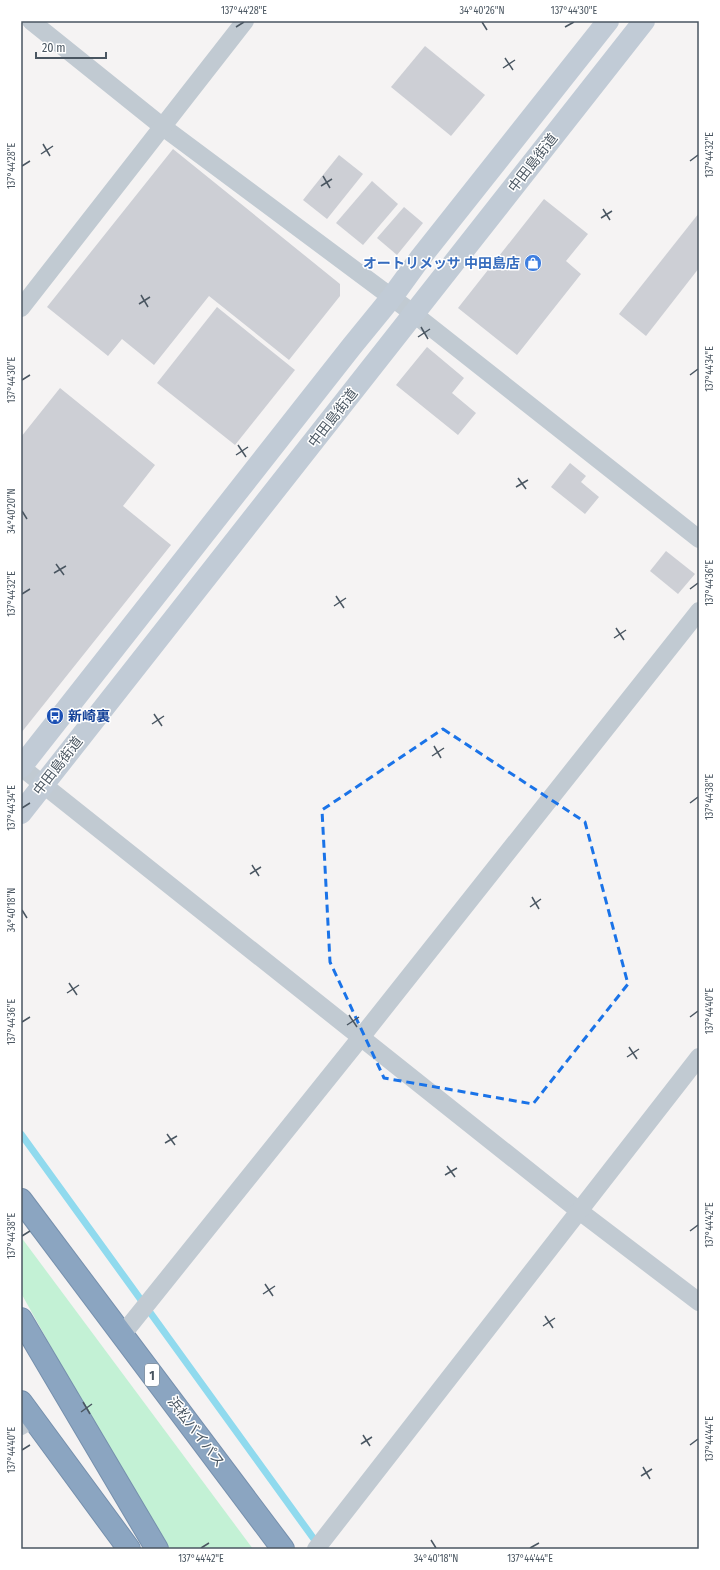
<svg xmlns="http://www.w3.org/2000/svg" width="720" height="1570" viewBox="0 0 720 1570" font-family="'Fira Sans Condensed','Noto Sans JP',sans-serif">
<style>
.green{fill:#c3f1d5}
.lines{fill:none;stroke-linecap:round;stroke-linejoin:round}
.stream{stroke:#90daee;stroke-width:7}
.building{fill:#cdcfd5}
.highway-casing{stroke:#7690ad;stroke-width:24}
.street{stroke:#c1cad2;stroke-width:18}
.secondary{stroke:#c1cbd6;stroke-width:22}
.highway{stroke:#8ba5c1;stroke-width:22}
.marked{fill:none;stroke:#1a73e8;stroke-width:3;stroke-dasharray:8 5;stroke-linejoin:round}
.ticks{fill:none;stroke:#4a5661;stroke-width:1.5}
.labels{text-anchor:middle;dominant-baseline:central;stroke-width:3;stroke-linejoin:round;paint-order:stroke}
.shield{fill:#fff;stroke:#808990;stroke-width:1}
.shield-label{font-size:13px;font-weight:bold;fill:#4a5661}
.street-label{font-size:14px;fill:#4a5661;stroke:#fff}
.shop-label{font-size:14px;font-weight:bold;fill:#366cbe;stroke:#fff;text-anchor:end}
.transit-label{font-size:14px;font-weight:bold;fill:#164399;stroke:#fff;text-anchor:start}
.neatline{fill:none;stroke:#4a5661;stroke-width:1.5}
.ticks-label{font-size:10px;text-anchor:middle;fill:#4a5661}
</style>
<rect width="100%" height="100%" fill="#f5f3f3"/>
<path class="green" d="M21,1237L253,1549H170L138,1503L21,1293Z"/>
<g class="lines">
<path class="stream" d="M21,1134L319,1546"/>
</g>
<g class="building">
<path d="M425,46L485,95L451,136L391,87Z"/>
<path d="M173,149L340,284V296L289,360L209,296L154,365L122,339L108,356L47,307Z"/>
<path d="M339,155L363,174L327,219L303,200Z"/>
<path d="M372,181L398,204L363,245L336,223Z"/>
<path d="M544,199L588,234L566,261L581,274L517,355L458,308Z"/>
<path d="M404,207L423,223L397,255L377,238Z"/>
<path d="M699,213V268L646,336L619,314Z"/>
<path d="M217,307L295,370L235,445L157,383Z"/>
<path d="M427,347L464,378L452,393L476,413L458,435L396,385Z"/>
<path d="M60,388L155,465L123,506L171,545L21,733V437Z"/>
<path d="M570,463L586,476L581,482L599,497L585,514L551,487Z"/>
<path d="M666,551L695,574L678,594L650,571Z"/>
</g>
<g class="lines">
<defs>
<g id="highway">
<path d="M21,1200L283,1549"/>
<path d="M21,1319L157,1549"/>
<path d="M21,1402L129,1549"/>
</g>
</defs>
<use href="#highway" class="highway-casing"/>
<g class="street">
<path d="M31,21L163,127L414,314L699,539"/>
<path d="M21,308L245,21"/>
<path d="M21,767L578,1210L699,1302"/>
<path d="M122,1335L362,1036L699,611"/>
<path d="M21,1426L33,1418"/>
<path d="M316,1549L699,1057"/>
</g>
<g class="secondary">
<path d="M21,767L352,346L392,297L421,257L608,21"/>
<path d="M21,813L644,21"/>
</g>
<use href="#highway" class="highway"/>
</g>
<path class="marked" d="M443,729L585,822L628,984L533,1104L384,1078L330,962L322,810Z"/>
<path class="ticks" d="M482,22L487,30M236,27L244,22M565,27L574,22M505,58L513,70M503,68L515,60M43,144L50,156M41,154L53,146M690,161L698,155M22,166L30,161M323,176L330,188M321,186L332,179M603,209L610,220M601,218L612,211M141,295L148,307M139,304L150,297M421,327L428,339M418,337L430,329M690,375L698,369M22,380L30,375M238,445L246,457M236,455L248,447M518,478L526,489M516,487L528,480M22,511L27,519M56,564L64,575M54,573L66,566M690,589L698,583M22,594L30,589M336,596L344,608M334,606L346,598M616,628L624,640M614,638L626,630M154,714L162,726M152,724L164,716M434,746L441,758M432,756L444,748M690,803L698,797M22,808L30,803M252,865L259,876M250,874L261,867M532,897L539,909M530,907L541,899M22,910L27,918M69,983L77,995M67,993L79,985M349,1015L357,1027M690,1017L698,1011M22,1022L30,1017M347,1025L359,1017M629,1047L637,1059M627,1057L639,1049M167,1134L175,1145M165,1143L177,1136M447,1166L455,1177M445,1175L457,1168M690,1231L698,1225M22,1236L30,1231M265,1284L273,1296M263,1294L275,1286M545,1316L553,1328M543,1326L555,1318M83,1402L90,1414M81,1412L92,1404M363,1435L370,1446M361,1444L372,1437M690,1445L698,1439M22,1450L30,1445M643,1467L650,1479M641,1476L652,1469M431,1540L436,1548M201,1548L209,1543M530,1548L539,1543"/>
<defs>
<symbol id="shop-disc" viewBox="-11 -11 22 22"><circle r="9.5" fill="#3f7fe0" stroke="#fff"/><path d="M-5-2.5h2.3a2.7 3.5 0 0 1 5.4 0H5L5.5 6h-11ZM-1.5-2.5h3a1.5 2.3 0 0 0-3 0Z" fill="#fff"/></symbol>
<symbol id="bus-disc" viewBox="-11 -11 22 22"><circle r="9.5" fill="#1a4fb4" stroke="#fff"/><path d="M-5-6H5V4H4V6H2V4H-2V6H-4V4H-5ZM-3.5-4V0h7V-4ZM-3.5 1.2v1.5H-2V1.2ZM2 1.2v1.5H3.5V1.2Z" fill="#fff"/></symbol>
</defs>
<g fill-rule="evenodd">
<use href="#shop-disc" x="523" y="253" width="20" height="20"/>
<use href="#bus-disc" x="45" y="706" width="20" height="20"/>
</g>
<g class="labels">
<rect class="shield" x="145" y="1364" width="14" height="22" rx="3"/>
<g class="shield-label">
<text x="152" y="1375">1</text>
</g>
<g class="street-label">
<text transform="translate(533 163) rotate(-52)">中田島街道</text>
<text transform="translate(333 418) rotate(-52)">中田島街道</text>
<text transform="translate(58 766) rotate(-52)">中田島街道</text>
<text transform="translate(196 1432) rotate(53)">浜松バイパス</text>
</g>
<g class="shop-label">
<text x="520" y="263">オートリメッサ 中田島店</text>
</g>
<g class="transit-label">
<text x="68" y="716">新崎裏</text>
</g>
</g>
<rect width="720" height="1570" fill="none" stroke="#ffffff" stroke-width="44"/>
<path d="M36 52v6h70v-6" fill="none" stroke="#4a5661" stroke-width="2"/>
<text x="42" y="52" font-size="12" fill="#4a5661" stroke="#ffffff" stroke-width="3" paint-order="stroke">20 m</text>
<rect x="22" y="22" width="676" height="1526" class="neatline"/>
<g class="ticks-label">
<text x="244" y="14">137°44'28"E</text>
<text x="482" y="14">34°40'26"N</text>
<text x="574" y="14">137°44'30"E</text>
<text transform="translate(709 155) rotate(-90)" y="4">137°44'32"E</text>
<text transform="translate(11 166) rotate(-90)" y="4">137°44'28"E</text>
<text transform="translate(709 369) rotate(-90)" y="4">137°44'34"E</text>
<text transform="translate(11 380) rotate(-90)" y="4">137°44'30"E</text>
<text transform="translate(11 511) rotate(-90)" y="4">34°40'20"N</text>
<text transform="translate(709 583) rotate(-90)" y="4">137°44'36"E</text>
<text transform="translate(11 594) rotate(-90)" y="4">137°44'32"E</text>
<text transform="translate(709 797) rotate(-90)" y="4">137°44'38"E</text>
<text transform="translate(11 808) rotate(-90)" y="4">137°44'34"E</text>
<text transform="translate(11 910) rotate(-90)" y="4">34°40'18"N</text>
<text transform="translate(709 1011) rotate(-90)" y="4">137°44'40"E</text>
<text transform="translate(11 1022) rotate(-90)" y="4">137°44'36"E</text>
<text transform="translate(709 1225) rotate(-90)" y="4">137°44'42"E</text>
<text transform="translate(11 1236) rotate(-90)" y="4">137°44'38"E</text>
<text transform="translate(709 1439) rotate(-90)" y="4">137°44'44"E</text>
<text transform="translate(11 1450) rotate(-90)" y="4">137°44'40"E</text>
<text x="201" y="1562">137°44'42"E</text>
<text x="436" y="1562">34°40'18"N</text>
<text x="530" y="1562">137°44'44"E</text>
</g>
</svg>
